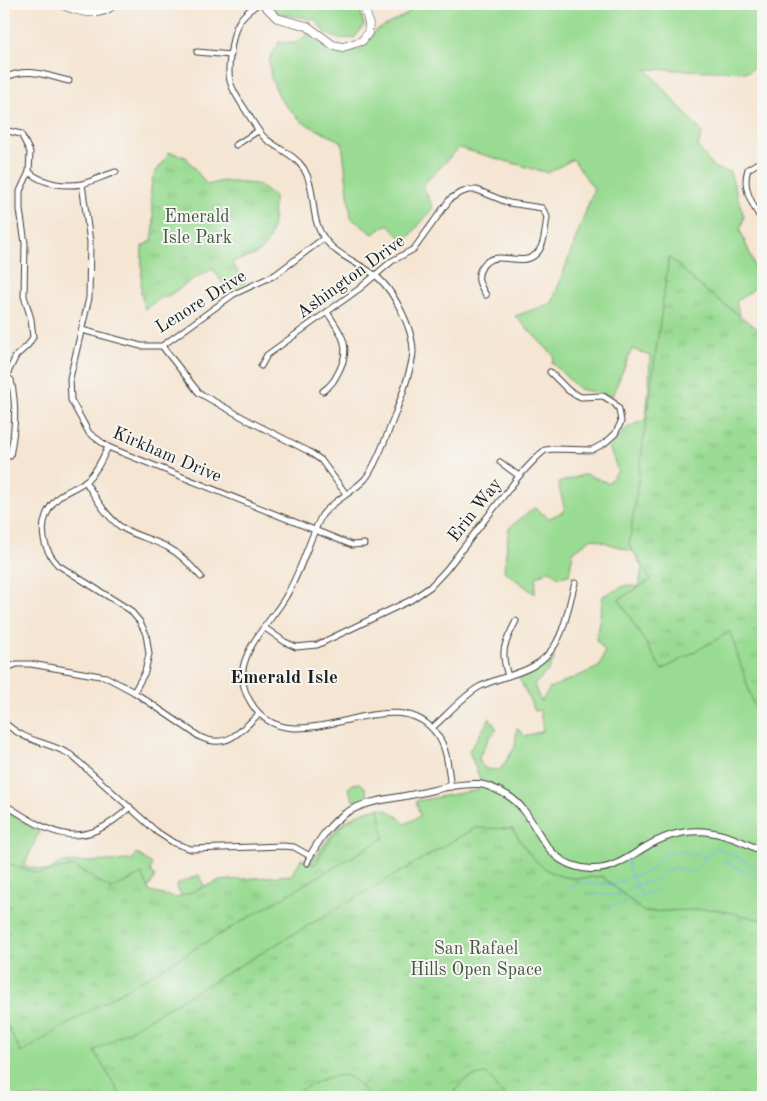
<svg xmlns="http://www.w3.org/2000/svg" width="767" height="1101" viewBox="0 0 767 1101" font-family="'Old Standard TT',serif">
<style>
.green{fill:#99db92;stroke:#5a7c57}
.park{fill:url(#park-tufts);stroke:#5a7c57}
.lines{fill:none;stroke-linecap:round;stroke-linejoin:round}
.stream{stroke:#7fb9f0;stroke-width:1}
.minor-casing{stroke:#3d3a37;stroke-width:7}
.tertiary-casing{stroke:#3d3a37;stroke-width:8}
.secondary-casing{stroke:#3d3a37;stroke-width:9}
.minor{stroke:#fff;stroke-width:5}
.tertiary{stroke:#fff;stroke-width:6}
.secondary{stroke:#fff;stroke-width:8}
.labels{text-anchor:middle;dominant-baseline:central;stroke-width:4;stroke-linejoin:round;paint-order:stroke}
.park-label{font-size:18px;fill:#42553f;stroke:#f6f6f2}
.street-label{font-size:18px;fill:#1c1c1c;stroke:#f6f6f2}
.neighbourhood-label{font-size:19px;font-weight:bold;fill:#1c1c1c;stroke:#f6f6f2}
</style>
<defs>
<pattern id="park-tufts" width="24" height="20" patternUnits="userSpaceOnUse" patternTransform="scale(1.25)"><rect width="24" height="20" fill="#99db92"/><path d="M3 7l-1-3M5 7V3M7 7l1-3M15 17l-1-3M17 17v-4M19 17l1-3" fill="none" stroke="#83bb7d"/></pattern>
</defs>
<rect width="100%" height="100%" fill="#f6f6f2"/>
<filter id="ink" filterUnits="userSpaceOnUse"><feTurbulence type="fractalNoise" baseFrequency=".02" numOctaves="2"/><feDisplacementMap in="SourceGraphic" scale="10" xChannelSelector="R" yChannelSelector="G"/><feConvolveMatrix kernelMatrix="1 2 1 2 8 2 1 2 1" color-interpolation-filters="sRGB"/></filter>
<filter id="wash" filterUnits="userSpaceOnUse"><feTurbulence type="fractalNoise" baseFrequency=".0096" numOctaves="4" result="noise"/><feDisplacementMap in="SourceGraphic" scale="20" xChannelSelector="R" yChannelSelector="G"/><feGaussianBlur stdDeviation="1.12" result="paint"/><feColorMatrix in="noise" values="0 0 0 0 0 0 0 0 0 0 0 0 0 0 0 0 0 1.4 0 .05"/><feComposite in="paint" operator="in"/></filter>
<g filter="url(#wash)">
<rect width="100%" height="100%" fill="#f5e5d2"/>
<g class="green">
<path d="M270,4H359L364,26L354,38C335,40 326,37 316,20L281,14Z"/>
<path d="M406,4H441L444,7L452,4H763V57L749,72L646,69L702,132L698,147L714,168L730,172L744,217L740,230L753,261L758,286L736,302L742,324L763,332V1097H4V810L39,832L24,866L47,871L61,863L132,860L136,853L152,864L150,870L155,877L146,892L167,904L182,896L180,894L176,886L177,884L199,875L204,886L289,879L301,860L309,864C318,855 323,845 331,835C345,818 362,811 383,808L396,815L405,824L420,816L416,801L478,790L480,779L469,751L490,718L497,730L489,738L479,757C480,770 489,770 500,770L515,747L517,728L525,736L543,731L540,710L535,711L519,678L536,671L553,657L554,659L548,671L534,685L541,702L550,688L599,667L605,651L596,640L603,596L626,585L639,587L642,568L634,552L592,538L573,552L569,575L558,577L550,570L536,577L535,594L504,571L509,528L534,508L549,518L565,511L558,483L586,474L608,483L618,471L609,447L627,428L646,419L649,384L650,356L632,349L612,396L579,389L552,363L554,356L515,316L552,303L594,189L573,159L548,173L459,148L423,185L433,208L405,242L388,224L373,234L351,218L342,142L302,122L282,102L271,78L269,60L279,42L296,43L308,34L335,53L362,49L375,31L409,13Z"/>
<path d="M360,783L365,787L368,798L354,802L348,788L353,784Z"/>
</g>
<g class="park">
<path d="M169,152L186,157L207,185L222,181L256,184L274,196C273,216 276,245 254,255C247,258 239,260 232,262L245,283L229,292L213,269L197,277L165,298L164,296L145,309L141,293L142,246L152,241C153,234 154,227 154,221C153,206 148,194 153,178C156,168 166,162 169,152Z"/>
<path d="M669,257L700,286L763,333V733L730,632L662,670L619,599L651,580L629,545Z"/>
<path d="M379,808L384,838L89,1011L21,1053L4,1019V862L39,874L74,866L111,889L142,874L150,892L177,898L218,881L292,875L301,859L315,865C331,836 343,815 379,808Z"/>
<path d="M475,828L513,829C536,868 554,885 602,876L644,912L714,909L763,920V1097H506L498,1090L493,1080L486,1074C468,1077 460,1079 453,1097H369C363,1090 358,1080 349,1077C334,1070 303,1088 290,1097H122L94,1051Z"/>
</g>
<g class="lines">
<g class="stream">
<path d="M628,861L629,870L641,894"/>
<path d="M723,861L757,877"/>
<path d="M569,888L579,883H589L613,885L633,876L652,870L660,857L667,852L679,851L707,857"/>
<path d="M589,896L595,894L614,895L637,885L658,879L667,870L676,867L693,872L716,847L763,870"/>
<path d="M609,906L617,905L657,889"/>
</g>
</g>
</g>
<g filter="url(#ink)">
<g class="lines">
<defs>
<g id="minor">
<path d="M258,4C251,9 243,14 239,22C232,33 227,69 230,81C233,93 242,104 248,114C254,123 258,132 266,139C278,149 295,155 304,169C317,191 309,217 324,238C335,254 356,262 372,273C392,286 413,328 413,352C412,373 379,463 365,479C352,493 334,500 322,515C308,542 301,572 285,598C273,618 254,636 246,658C240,672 242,688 250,701C290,773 395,671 438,736C448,750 448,770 451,787"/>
<path d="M197,52L231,55"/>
<path d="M4,78C28,67 44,75 69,81"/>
<path d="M4,130L21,134L30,152L29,172L20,191V210L25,243L24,296L31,319L33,337L28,345L16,356L4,381"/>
<path d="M236,145L258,131"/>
<path d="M763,160L748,169C741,189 754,206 763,223"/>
<path d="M29,172C43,184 65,187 82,184C94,181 105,175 116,172"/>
<path d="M82,184L90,242L89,298L70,378L71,400L89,433L108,447L352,545L364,544"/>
<path d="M82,330L141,346H162L234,294L275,275L324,238"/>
<path d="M162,346L199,393L253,423L308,451L321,460L346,494"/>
<path d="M261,366L267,355L359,289L392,261L414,249L450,199L458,194L468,190H477L509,203L542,208L547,217C545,229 545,246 536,254C521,269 494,247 482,267C475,278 480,285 486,295"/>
<path d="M6,377L11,380C17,407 15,430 10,456"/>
<path d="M323,391C332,385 335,379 340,369C352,345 340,332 327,312"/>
<path d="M108,447C102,459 97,471 87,480C79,487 68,490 60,496C37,516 39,545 58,565L130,610L140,622L146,634L149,654L145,672L134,692"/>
<path d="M500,462L519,476"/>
<path d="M85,481C96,498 105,515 121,527C135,536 152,539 167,547C181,554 191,566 201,577"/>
<path d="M265,628L285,642L296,647L317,645L411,600L430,587L446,570L519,476L537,457L545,450L554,449L592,450L605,443L615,434L621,422L619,409L614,403L603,396L581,397L569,391L550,372"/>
<path d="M4,669L17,664H31L106,677L134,692L200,737C228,750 240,731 259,714"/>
<path d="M508,676C500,651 504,644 516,621"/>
<path d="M4,722C26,743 47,741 71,755L157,832L174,843L191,849L283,846L294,847L310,856L307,863"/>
<path d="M432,728C446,716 463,696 479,687C506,673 536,675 555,645C566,627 569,603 575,583"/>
<path d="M4,804C53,835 81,853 130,807"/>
</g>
<path id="tertiary" d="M310,856C320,839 330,823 346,813C366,800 393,799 415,794C436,790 457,783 479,784C488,785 498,790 507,795C542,816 537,866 591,869C611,870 626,859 642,849C687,821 720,829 763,852"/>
<g id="secondary">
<path d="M60,4C77,11 99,19 114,4"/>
<path d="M263,4L277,18L307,26L333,45L343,47L362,41L368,33L369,24L364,4"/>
</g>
</defs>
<use href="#minor" class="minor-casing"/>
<use href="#tertiary" class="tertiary-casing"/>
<use href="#secondary" class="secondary-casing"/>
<use href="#minor" class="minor"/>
<use href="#tertiary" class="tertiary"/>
<use href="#secondary" class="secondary"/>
</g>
</g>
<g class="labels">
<g class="park-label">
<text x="197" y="217">Emerald<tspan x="197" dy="21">Isle Park</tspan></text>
<text x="476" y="949">San Rafael<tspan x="476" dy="21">Hills Open Space</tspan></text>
</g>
<g class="street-label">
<text transform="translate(351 277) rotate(-36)">Ashington Drive</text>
<text transform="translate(201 302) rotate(-32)">Lenore Drive</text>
<text transform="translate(167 455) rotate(23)">Kirkham Drive</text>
<text transform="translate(475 510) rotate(-52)">Erin Way</text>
</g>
<g class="neighbourhood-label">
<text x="284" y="678">Emerald Isle</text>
</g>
</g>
<rect width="767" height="1101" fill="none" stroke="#f6f6f2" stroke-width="20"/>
</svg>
